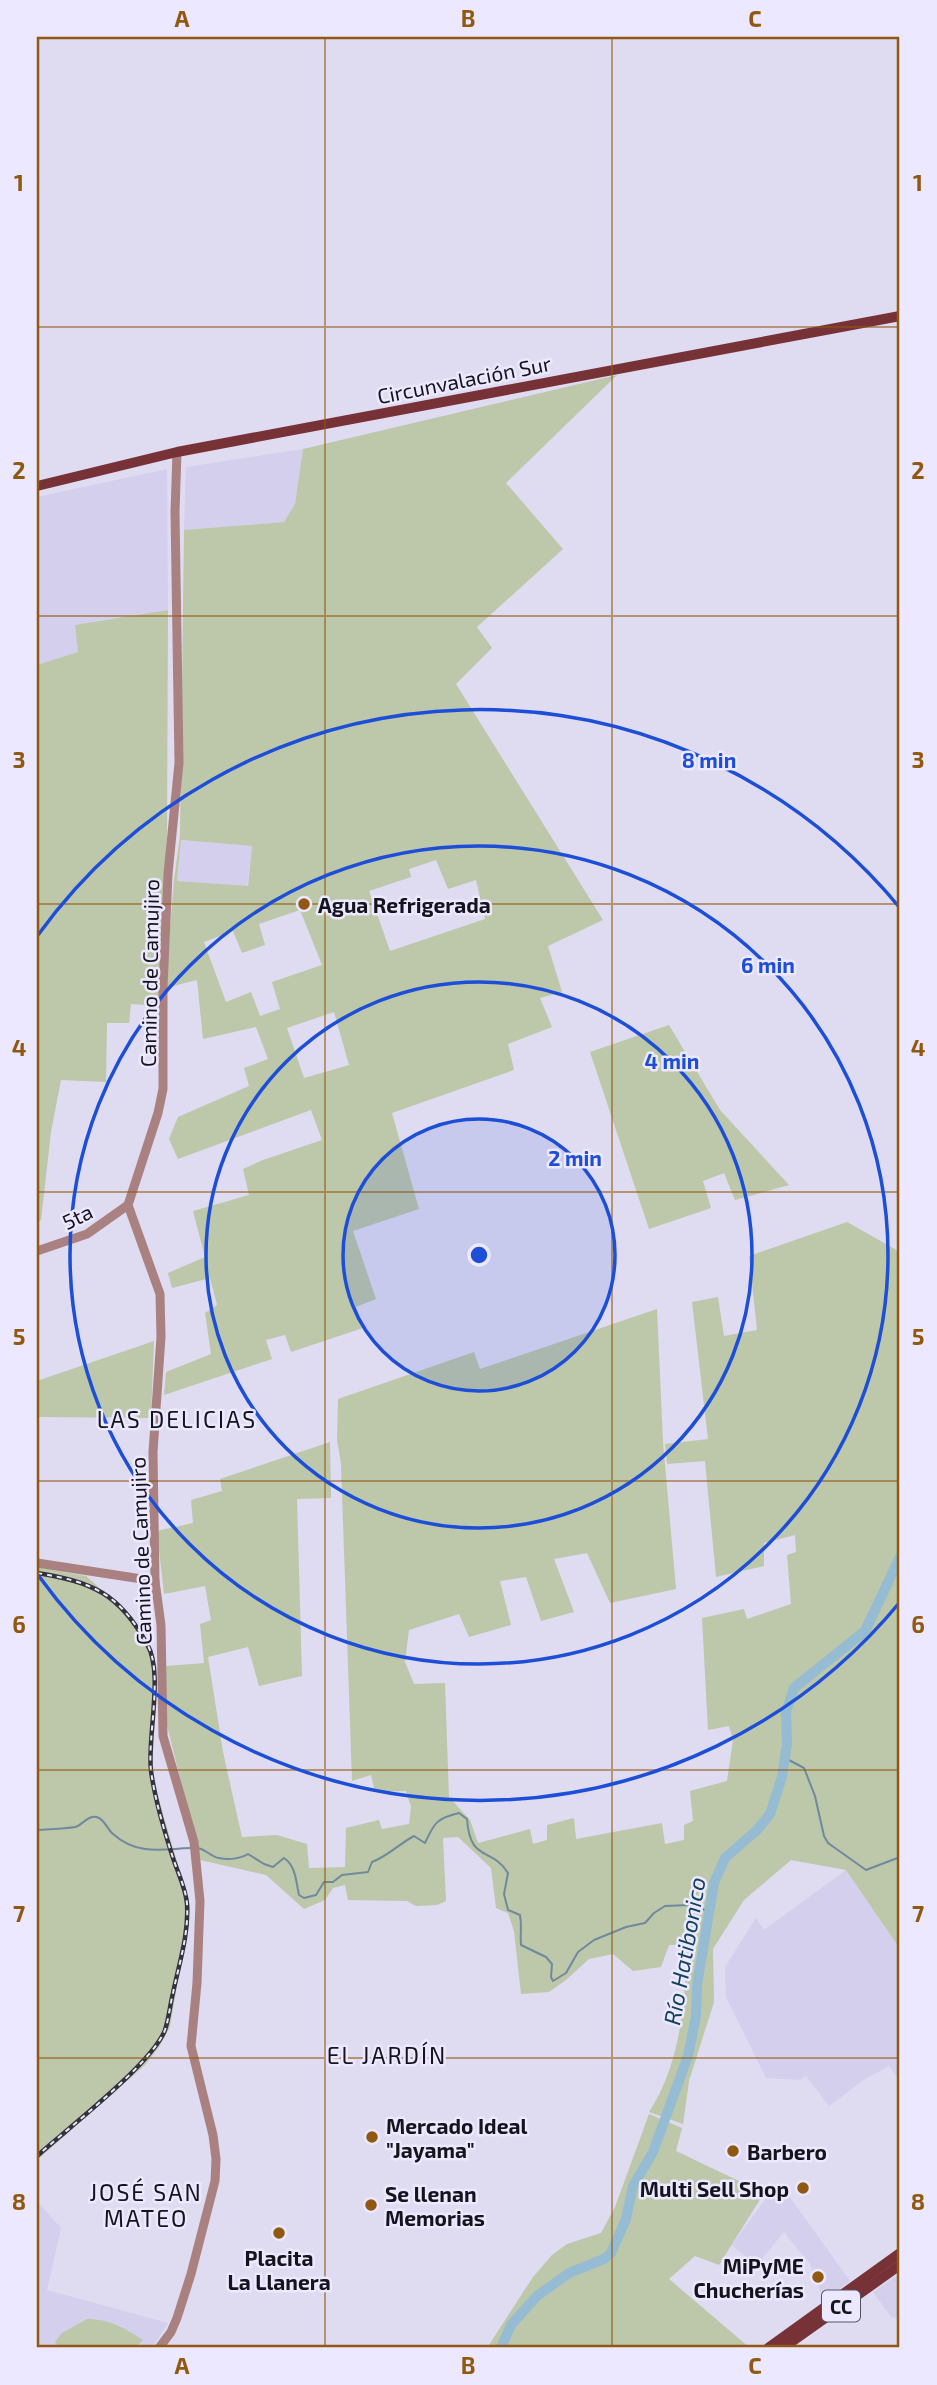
<svg xmlns="http://www.w3.org/2000/svg" width="937" height="2385" viewBox="0 0 937 2385" font-family="'Exo 2',sans-serif">
<style>
.built{fill:#d4cfec}
.green{fill:#bdc7aa;fill-rule:evenodd}
.lines{fill:none;stroke-linecap:round;stroke-linejoin:round}
.stream{stroke:#6f8a9c;stroke-width:2}
.river{stroke:#95bcd3;stroke-width:10}
.minor{stroke:#aa8181;stroke-width:9}
.major{stroke:#773237;stroke-width:10}
.rail-casing{stroke:#34323c;stroke-width:4.5}
.rail{stroke:#ece8ff;stroke-width:2;stroke-dasharray:5;stroke-linecap:butt}
.grid{fill:none;stroke:#905810;stroke-width:2;stroke-opacity:0.55}
.ring{fill:none;stroke:#1d4ed8;stroke-width:3.5}
.poi-dot{fill:#905810;stroke:#ece8ff;stroke-width:2.5}
.labels{text-anchor:middle;dominant-baseline:central;stroke-width:5;stroke-linejoin:round;paint-order:stroke}
.shield{fill:#ece8ff;stroke:#565460;stroke-width:2}
.shield-label{font-size:19px;font-weight:bold;fill:#15141c}
.street-label{font-size:21px;fill:#15141c;stroke:#ece8ff}
.poi-label{font-size:21px;font-weight:bold;fill:#15141c;stroke:#ece8ff;text-anchor:start}
.neighbourhood-label{font-size:23px;letter-spacing:2px;fill:#15141c;stroke:#ece8ff}
.water-label{font-size:23px;font-style:italic;fill:#11435c;stroke:#ece8ff}
.centre{fill:#1d4ed8;stroke:#ece8ff;stroke-width:3.5}
.ring-label{font-size:21px;text-anchor:middle;font-weight:bold;fill:#1d4ed8;stroke:#ece8ff;stroke-width:5;stroke-linejoin:round;paint-order:stroke}
.neatline{fill:none;stroke:#905810;stroke-width:2.5}
.grid-label{font-size:23px;text-anchor:middle;font-weight:bold;fill:#905810}
</style>
<rect width="100%" height="100%" fill="#dfdbf1"/>
<g class="built">
<path d="M303,449L295,504L284,522L184,530L186,467Z"/>
<path d="M167,469L168,610L75,625L79,652L37,665V497Z"/>
<path d="M181,840L252,846L247,887L177,881Z"/>
<path d="M846,1870L900,1949V2081L889,2066L865,2079L829,2106L806,2076L800,2080L766,2078L726,1997L725,1967L756,1918L764,1930Z"/>
<path d="M782,2186L850,2281L824,2301L810,2264L784,2232L756,2266L732,2245L766,2198Z"/>
<path d="M37,2201L61,2228L47,2290L168,2323L152,2348H37Z"/>
<path d="M900,2273V2319L891,2317L873,2292Z"/>
</g>
<g class="green">
<path d="M617,375L506,483L563,549L477,627L492,648L456,684L603,920L548,946L562,992L540,998L552,1027L508,1044L514,1070L392,1113L419,1209L353,1231L376,1299L356,1307L363,1328L291,1352L285,1335L266,1340L272,1359L164,1395L166,1372L211,1354L205,1313L217,1305L210,1278L172,1288L168,1273L205,1257L193,1211L249,1195L243,1169L263,1160L322,1140L311,1110L178,1159L169,1139L178,1117L249,1086L244,1068L268,1059L256,1027L203,1039L197,980L165,988L174,880L180,836L184,530L284,522L295,504L303,449ZM181,840L252,846L248,886L177,881ZM436,860L448,889L476,880L485,919L390,951L369,891L411,877L409,869ZM300,910L322,965L272,982L280,1009L260,1016L251,992L226,1002L204,942L233,931L242,953L265,945L259,924ZM334,1012L349,1065L304,1078L287,1028Z"/>
<path d="M168,610L167,835L160,1006L131,1004L129,1023H107L106,1082L61,1080L51,1132L41,1220L37,1223V665L78,652L75,625Z"/>
<path d="M669,1025L720,1110L789,1185L735,1200L724,1173L703,1181L711,1208L649,1229L590,1052Z"/>
<path d="M847,1222L900,1252V1949L846,1870L791,1860L744,1900L713,1949L714,2002L689,2081L683,2124L649,2112C681,2063 685,2002 687,1945H669L661,1967L633,1971L613,1954L589,1959L566,1980L549,1992L521,1994L514,1931L508,1913L496,1908L491,1868L458,1837L443,1838L446,1901L437,1905L416,1906L407,1901L348,1900L345,1885L333,1888L325,1900L304,1909L266,1875L200,1860L166,1721V1666L204,1663L200,1624L211,1620L205,1586L164,1594L157,1531L193,1523L191,1500L222,1491L220,1479L330,1442L331,1498L297,1499L302,1676L259,1686L248,1647L208,1657L223,1752L242,1837L277,1835L307,1844L309,1868L345,1867L346,1828L379,1820L382,1829L409,1824L411,1807L406,1791L375,1792L371,1775L352,1781L341,1464L337,1440L338,1399L474,1352L480,1369L657,1309L663,1442L676,1589L610,1603L587,1553L554,1559L574,1612L541,1621L526,1577L500,1581L511,1625L469,1637L459,1614L409,1630L405,1662L414,1684L445,1683L449,1797L470,1820L478,1843L530,1829L533,1844L547,1840V1825L574,1818L576,1839L662,1823L665,1844L684,1840V1825L693,1821L690,1791L727,1781L733,1740L729,1726L708,1730L702,1618L744,1609L747,1619L791,1604L787,1555L796,1552L795,1535L764,1543V1566L716,1577L705,1461L667,1464L665,1444L708,1439L692,1302L718,1297L724,1336L757,1330L749,1256Z"/>
<path d="M154,1341L151,1418L37,1417V1381Z"/>
<path d="M37,1567L86,1576L132,1617L150,1645L156,1666L150,1769L190,1907L170,2027L159,2047L145,2065L37,2160Z"/>
<path d="M649,2114L682,2128L676,2151L764,2193L719,2265L695,2256L669,2279L750,2348H487L533,2277L552,2255L567,2244L601,2233L615,2207Z"/>
<path d="M87,2319C110,2319 124,2328 143,2340L135,2348H60L55,2342L62,2333Z"/>
</g>
<g class="lines">
<g class="stream">
<path d="M785,1758L804,1768L815,1796L824,1836L828,1843L866,1870L900,1857"/>
<path d="M37,1830C49,1829 63,1829 75,1827C83,1825 89,1813 99,1818C105,1821 108,1830 113,1834C138,1856 162,1849 191,1848"/>
<path d="M197,1848C206,1849 211,1857 219,1858C228,1860 240,1859 248,1854L264,1864L273,1867L284,1858C296,1866 296,1882 299,1895L304,1898L316,1895L324,1882H333L342,1875L368,1872L372,1862C388,1856 399,1844 414,1836L425,1843C434,1823 437,1818 459,1813L467,1819C470,1863 491,1846 508,1873L504,1894L508,1910L520,1915C522,1926 520,1934 521,1945L546,1957L552,1964L551,1977L553,1981L566,1973L578,1952L594,1940L626,1927L645,1923L654,1913L665,1906L690,1905L708,1911"/>
</g>
<path class="river" d="M501,2348L511,2325L537,2296L569,2273L604,2259L611,2253L626,2219L633,2186L653,2152L688,2056L696,2016L697,1985L714,1883L725,1858L757,1830L770,1814L782,1777L787,1744L786,1712L794,1688L865,1631L900,1557"/>
<g class="minor">
<path d="M37,1251L87,1234L128,1205"/>
<path d="M37,1563L155,1581"/>
<path d="M159,2348L171,2332L177,2318L191,2274L215,2181L216,2159L213,2135L191,2046L197,1983L200,1901L194,1842L163,1736L161,1625L155,1581L153,1452L161,1337L160,1294L128,1205L158,1113L163,1089V987L168,874L179,763L175,512L177,452"/>
</g>
<g class="major">
<path d="M37,486L177,452L900,316"/>
<path d="M768,2348L900,2253"/>
<path d="M783,2348L900,2265"/>
</g>
<defs>
<path id="rail" d="M37,1573C92,1582 119,1593 147,1644C164,1672 147,1737 151,1771C155,1800 164,1830 173,1858C178,1873 186,1889 187,1904C189,1934 179,1964 173,1993C170,2005 169,2018 165,2030C152,2064 67,2129 37,2156"/>
</defs>
<use href="#rail" class="rail-casing"/>
<use href="#rail" class="rail"/>
</g>
<path class="grid" d="M325,37V2348M612,37V2348M37,327H900M37,616H900M37,904H900M37,1192H900M37,1481H900M37,1770H900M37,2058H900"/>
<circle cx="479" cy="1255" r="136" fill="#1d4ed8" fill-opacity=".12"/>
<g class="ring">
<circle cx="479" cy="1255" r="136"/>
<circle cx="479" cy="1255" r="273"/>
<circle cx="479" cy="1255" r="409"/>
<path d="M900 1602A545 545 0 0 1 38 1575M38 935A545 545 0 0 1 900 908"/>
</g>
<g class="poi-dot">
<circle cx="304" cy="904" r="7"/>
<circle cx="372" cy="2137" r="7"/>
<circle cx="733" cy="2151" r="7"/>
<circle cx="803" cy="2188" r="7"/>
<circle cx="371" cy="2205" r="7"/>
<circle cx="279" cy="2233" r="7"/>
<circle cx="818" cy="2277" r="7"/>
</g>
<g class="labels">
<rect class="shield" x="822" y="2290.5" width="38" height="31" rx="5"/>
<g class="shield-label">
<text x="841" y="2306">CC</text>
</g>
<g class="street-label">
<text transform="translate(464 379) rotate(-11)">Circunvalación Sur</text>
<text transform="translate(149 973) rotate(-89)">Camino de Camujiro</text>
<text transform="translate(77 1216) rotate(-26)">5ta</text>
<text transform="translate(140 1551) rotate(-92)">Camino de Camujiro</text>
</g>
<g class="poi-label">
<text x="318" y="904">Agua Refrigerada</text>
<text x="386" y="2125">Mercado Ideal<tspan x="386" dy="24">"Jayama"</tspan></text>
<text x="747" y="2151">Barbero</text>
<text x="789" y="2188" text-anchor="end">Multi Sell Shop</text>
<text x="385" y="2193">Se llenan<tspan x="385" dy="24">Memorias</tspan></text>
<text x="279" y="2257" text-anchor="middle">Placita<tspan x="279" dy="24">La Llanera</tspan></text>
<text x="804" y="2265" text-anchor="end">MiPyME<tspan x="804" dy="24">Chucherías</tspan></text>
</g>
<g class="neighbourhood-label">
<text x="177" y="1419">LAS DELICIAS</text>
<text x="387" y="2055">EL JARDÍN</text>
<text x="146" y="2192">JOSÉ SAN<tspan x="146" dy="26">MATEO</tspan></text>
</g>
<g class="water-label">
<text transform="translate(684 1951) rotate(-80)">Río Hatibonico</text>
</g>
</g>
<circle cx="479" cy="1255" r="10" class="centre"/>
<g class="ring-label">
<text x="709" y="768">8 min</text>
<text x="768" y="973">6 min</text>
<text x="672" y="1069">4 min</text>
<text x="575" y="1166">2 min</text>
</g>
<rect width="937" height="2385" fill="none" stroke="#ece8ff" stroke-width="77"/>
<rect x="38" y="38" width="860" height="2308" class="neatline"/>
<g class="grid-label">
<text x="182" y="27">A</text>
<text x="468" y="27">B</text>
<text x="755" y="27">C</text>
<text x="19" y="191">1</text>
<text x="918" y="191">1</text>
<text x="19" y="479">2</text>
<text x="918" y="479">2</text>
<text x="19" y="768">3</text>
<text x="918" y="768">3</text>
<text x="19" y="1056">4</text>
<text x="918" y="1056">4</text>
<text x="19" y="1345">5</text>
<text x="918" y="1345">5</text>
<text x="19" y="1633">6</text>
<text x="918" y="1633">6</text>
<text x="19" y="1922">7</text>
<text x="918" y="1922">7</text>
<text x="19" y="2210">8</text>
<text x="918" y="2210">8</text>
<text x="182" y="2374">A</text>
<text x="468" y="2374">B</text>
<text x="755" y="2374">C</text>
</g>
</svg>
